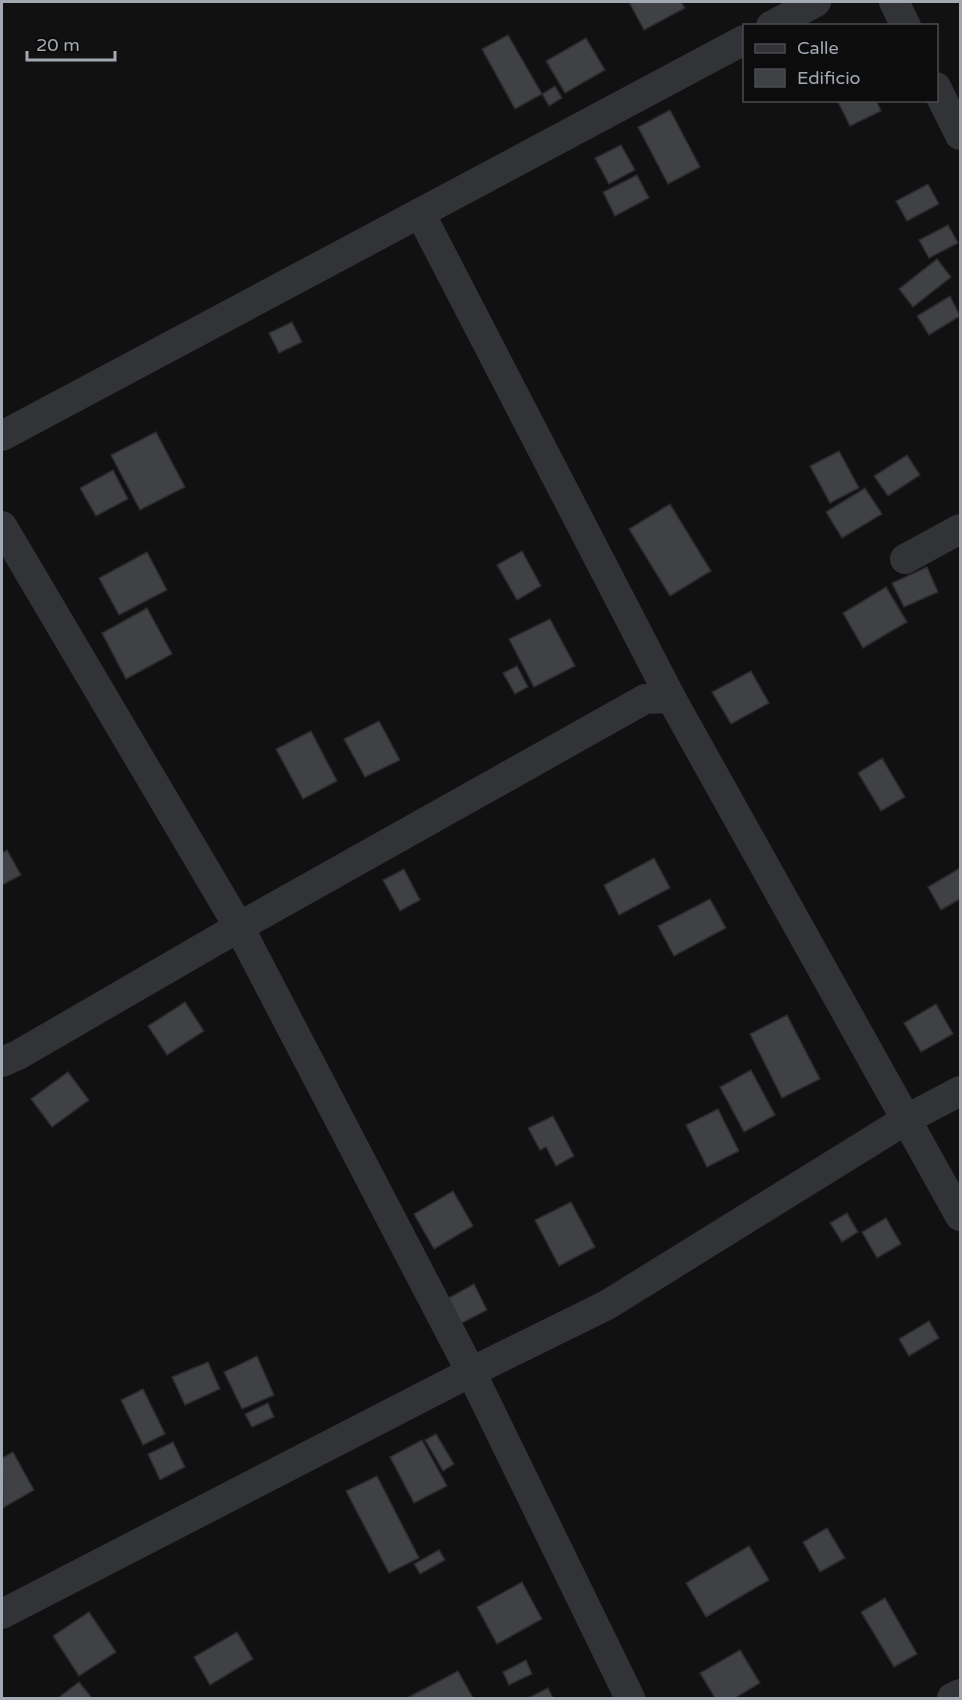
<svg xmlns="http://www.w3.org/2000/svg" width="962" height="1700" viewBox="0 0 962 1700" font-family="'Varela Round',sans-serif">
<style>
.building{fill:#404145;stroke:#2b2b2e;stroke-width:1.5}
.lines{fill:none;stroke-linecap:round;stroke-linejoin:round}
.minor{stroke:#323337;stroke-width:30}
</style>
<rect width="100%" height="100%" fill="#111112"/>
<g class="building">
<path d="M629,2H681L685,8L644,30Z"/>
<path d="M508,35L542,94L515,109L482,49Z"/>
<path d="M586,38L605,70L565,93L546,61Z"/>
<path d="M555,86L562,98L549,106L542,94Z"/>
<path d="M837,100H876L881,111L850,126Z"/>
<path d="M670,110L700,167L668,184L638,127Z"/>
<path d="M621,145L635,170L609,184L595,158Z"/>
<path d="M637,175L649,198L615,216L603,192Z"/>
<path d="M928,184L939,204L907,221L896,201Z"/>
<path d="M948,225L958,243L929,258L919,240Z"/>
<path d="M937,259L951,277L913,307L899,289Z"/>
<path d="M950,296L960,316L929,335L917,316Z"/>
<path d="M292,322L302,342L279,353L269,333Z"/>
<path d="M156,432L185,487L140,510L111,455Z"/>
<path d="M839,451L859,488L830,503L810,466Z"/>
<path d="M907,455L920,475L888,496L874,476Z"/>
<path d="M113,470L128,499L96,516L80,488Z"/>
<path d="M865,488L882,514L842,538L826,512Z"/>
<path d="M670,504L711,571L670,596L629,529Z"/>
<path d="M522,551L541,586L517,600L497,565Z"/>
<path d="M147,552L167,590L119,615L99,578Z"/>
<path d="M927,567L938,592L904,607L892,583Z"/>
<path d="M886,587L907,622L863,648L843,613Z"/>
<path d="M147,608L172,654L126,679L102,633Z"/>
<path d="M550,619L575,666L534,687L509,639Z"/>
<path d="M517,666L528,687L515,694L503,673Z"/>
<path d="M751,671L769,703L731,724L712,692Z"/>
<path d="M379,721L400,760L365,777L344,739Z"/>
<path d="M311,731L337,781L303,799L276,749Z"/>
<path d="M882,758L905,797L881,811L858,773Z"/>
<path d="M7,850L21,875L2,885V853Z"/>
<path d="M654,858L670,888L619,915L604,885Z"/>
<path d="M960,868V899L941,910L928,887Z"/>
<path d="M404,869L420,900L400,911L383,880Z"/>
<path d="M710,899L726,928L674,956L658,926Z"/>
<path d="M185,1002L204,1031L167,1055L148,1026Z"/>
<path d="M936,1004L953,1034L921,1052L904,1023Z"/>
<path d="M787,1015L820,1079L782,1098L750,1034Z"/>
<path d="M751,1070L775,1115L744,1132L720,1087Z"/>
<path d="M68,1072L89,1100L52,1127L31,1099Z"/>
<path d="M718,1109L739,1151L707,1167L686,1125Z"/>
<path d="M553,1116L574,1156L556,1166L546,1147L540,1150L528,1128Z"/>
<path d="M453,1191L473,1226L434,1249L414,1214Z"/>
<path d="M571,1202L595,1247L559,1266L535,1220Z"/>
<path d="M847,1213L858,1232L842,1242L830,1223Z"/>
<path d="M886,1218L901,1244L877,1258L862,1232Z"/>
<path d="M474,1284L487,1310L456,1326L443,1301Z"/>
<path d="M929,1321L939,1338L909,1356L899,1339Z"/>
<path d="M257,1356L274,1395L242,1409L224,1372Z"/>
<path d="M208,1362L220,1389L185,1405L172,1377Z"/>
<path d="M143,1389L165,1434L143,1445L121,1400Z"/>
<path d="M268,1403L274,1417L252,1427L245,1414Z"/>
<path d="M436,1434L454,1464L443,1471L425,1440Z"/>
<path d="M422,1440L447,1486L414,1503L390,1457Z"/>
<path d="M173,1442L185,1467L160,1480L148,1454Z"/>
<path d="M13,1452L34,1490L3,1508L2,1458Z"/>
<path d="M377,1476L419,1558L389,1573L346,1491Z"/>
<path d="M827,1528L845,1558L820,1572L803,1542Z"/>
<path d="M749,1546L769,1580L706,1617L686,1583Z"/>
<path d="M439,1550L445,1560L420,1574L414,1564Z"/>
<path d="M522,1582L542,1619L497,1644L477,1607Z"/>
<path d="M885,1598L917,1654L894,1667L861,1612Z"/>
<path d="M89,1612L116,1652L79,1676L53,1636Z"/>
<path d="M237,1632L253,1659L210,1685L194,1657Z"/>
<path d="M740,1650L760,1683L735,1698H715L700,1673Z"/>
<path d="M526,1660L532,1674L509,1685L503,1672Z"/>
<path d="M458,1671L473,1698H407Z"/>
<path d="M79,1682L92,1698H58Z"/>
<path d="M548,1688L553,1698H528Z"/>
</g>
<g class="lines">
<g class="minor">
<path d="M894,2L906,26"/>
<path d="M771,26L816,2"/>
<path d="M936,87L960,135"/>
<path d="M420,213L671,698"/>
<path d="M2,436L744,40"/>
<path d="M2,526L239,927L471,1372L630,1698"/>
<path d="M905,559L960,529"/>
<path d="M2,1062L18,1055L239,927L645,699L671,698L960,1216"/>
<path d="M2,1614L471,1372L607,1305L907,1119L960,1091"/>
<path d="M952,1698L960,1694"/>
</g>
</g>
<rect width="962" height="1700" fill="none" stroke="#a2a9b2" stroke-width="6"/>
<rect x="743" y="24" width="195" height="78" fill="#0c0c0d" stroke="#484b4f" stroke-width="1.5"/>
<rect x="755" y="44" width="30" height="9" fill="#323337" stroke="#484b4f" stroke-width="1.5"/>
<text x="797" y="54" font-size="18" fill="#a2a9b2">Calle</text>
<rect x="755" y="69" width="30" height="18" fill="#404145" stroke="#484b4f" stroke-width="1.5"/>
<text x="797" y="84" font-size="18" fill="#a2a9b2">Edificio</text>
<path d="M27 51v9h88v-9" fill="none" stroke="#a2a9b2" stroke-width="3"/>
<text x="36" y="51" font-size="18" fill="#a2a9b2" stroke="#0c0c0d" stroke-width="4.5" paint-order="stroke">20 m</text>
</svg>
